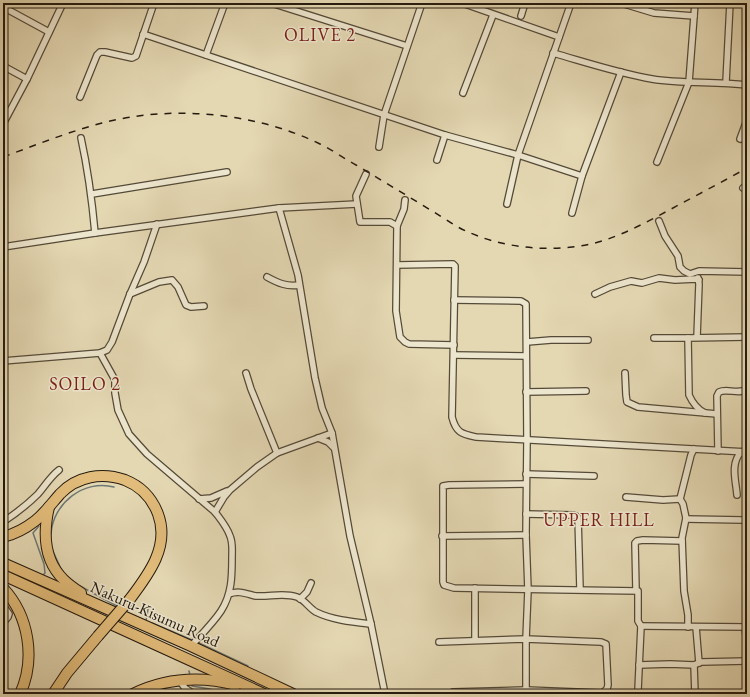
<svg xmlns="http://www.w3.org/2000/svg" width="750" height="697" viewBox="0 0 750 697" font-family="'EB Garamond',serif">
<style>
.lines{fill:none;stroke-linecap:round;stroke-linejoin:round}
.stream{stroke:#6d7875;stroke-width:1.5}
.street-casing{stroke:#544a38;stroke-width:8}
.highway-casing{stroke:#241a0f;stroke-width:12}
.street{stroke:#ede6ce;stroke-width:5.5}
.highway{stroke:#e2bc7a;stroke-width:10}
.rail{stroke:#241a0f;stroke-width:1.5;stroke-dasharray:7 7;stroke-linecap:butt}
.highway-bridge-casing{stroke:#241a0f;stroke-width:12;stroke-linecap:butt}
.highway-bridge{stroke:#e2bc7a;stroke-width:10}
.labels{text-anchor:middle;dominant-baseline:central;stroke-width:3;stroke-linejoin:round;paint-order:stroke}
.street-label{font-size:16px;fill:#241a0f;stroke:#ede6ce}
.quarter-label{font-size:18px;letter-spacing:1px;fill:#7a1f14;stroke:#ede6ce}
</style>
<rect width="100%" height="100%" fill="#e4d8b3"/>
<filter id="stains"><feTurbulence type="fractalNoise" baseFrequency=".005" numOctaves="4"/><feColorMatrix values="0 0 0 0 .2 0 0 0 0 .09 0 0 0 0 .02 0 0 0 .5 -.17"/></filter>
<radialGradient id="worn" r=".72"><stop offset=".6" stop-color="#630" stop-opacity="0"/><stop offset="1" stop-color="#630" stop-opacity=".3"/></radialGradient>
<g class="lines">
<g class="stream">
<path d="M39,526L33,533L44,564L45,573L43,575"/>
<path d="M51,534C53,503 84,479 114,487"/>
<path d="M52,549L61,569"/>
<path d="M80,586L117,606"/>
<path d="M146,621L148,609"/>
<path d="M152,623L192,640"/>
<path d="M199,643L248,666"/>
<path d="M189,671L190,675"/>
<path d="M192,684V686L210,689L222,694"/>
</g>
<defs>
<g id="street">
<path d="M271,3L407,46"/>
<path d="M462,3L559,37"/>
<path d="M621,3L654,13L694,16"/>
<path d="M3,7L49,32"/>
<path d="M521,16L525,3"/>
<path d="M143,34L445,135L518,155L582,176"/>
<path d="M553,53C585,62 618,73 652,79C683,84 715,81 747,85"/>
<path d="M206,55L225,3"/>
<path d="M3,66L27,79"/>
<path d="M726,82L730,3"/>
<path d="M463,93L493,15"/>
<path d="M80,97L97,55L100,52H105L132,58L136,56L154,3"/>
<path d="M3,124L27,79L63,3"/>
<path d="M81,138C88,170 92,200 95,233"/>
<path d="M740,139L747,120"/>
<path d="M379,147L384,115L422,3"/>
<path d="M437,160L445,135"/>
<path d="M657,162L689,82L695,3"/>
<path d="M366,174L356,196L360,222H390L397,226"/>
<path d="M743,188L747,184"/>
<path d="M92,194L227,172"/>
<path d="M405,200L404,209L397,226L396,311L400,337L405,342L409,344L454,345"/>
<path d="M507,204L518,155L571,3"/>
<path d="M279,208L298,275L315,378L322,408L332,433L350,536L371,624L385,694"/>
<path d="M572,213L582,176L621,72"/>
<path d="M659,221L665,236L678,256L680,267L684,271L690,274L699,271L747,272"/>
<path d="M3,247L95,233L279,208L357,204"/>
<path d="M397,265L453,264L455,266L452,417C456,433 462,434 476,437L747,452"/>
<path d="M267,277C278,283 287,287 299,285"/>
<path d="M130,294L159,282L172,280L178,287L186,305L191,307L204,306"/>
<path d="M595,294L610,287L631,281L642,283L659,278L675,280L696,279L699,280"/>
<path d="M454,300L521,301L526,304L527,440L526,535L528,590L526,639V694"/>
<path d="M697,337L699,284L698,278"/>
<path d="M654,338H688"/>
<path d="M527,342L551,340H588"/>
<path d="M100,353L115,380V393L118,410L129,434L147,454L215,512C221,520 227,527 230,536C233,543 232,550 232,557C232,576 232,594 221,611C213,623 201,635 191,646"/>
<path d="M454,355L526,356"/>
<path d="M3,361L100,353L107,350L112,342L130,294L144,262L157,224"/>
<path d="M246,373L251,389L277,453"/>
<path d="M625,373L626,395L627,402L638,407L717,414"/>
<path d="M526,392L586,391"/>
<path d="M705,413C697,409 693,404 689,395L688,338L747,337"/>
<path d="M318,438L328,442L334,448"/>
<path d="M718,451L717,396L719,392C727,388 739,395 747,389"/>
<path d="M526,474L594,476"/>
<path d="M526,484L449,485L443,486V582L444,585L454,588L638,591V621L641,626L638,690L639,694"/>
<path d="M737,495C736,481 730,464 741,452"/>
<path d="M626,497L663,500L680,499"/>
<path d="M199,499L211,498L227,491"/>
<path d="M215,512L224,497L230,490L257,467L277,453L332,433"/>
<path d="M526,514L573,515L578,517L580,589"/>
<path d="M686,519L743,520"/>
<path d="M3,522C15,514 28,504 38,494C45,486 50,477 59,470"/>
<path d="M442,536L526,535"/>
<path d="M475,588V640"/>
<path d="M636,590L635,543L637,541L643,540L682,541"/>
<path d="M229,594C239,590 247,594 256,596C270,597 283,592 297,597C305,600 309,608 316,612C332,620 353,622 371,624"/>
<path d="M300,599L307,592L311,583"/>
<path d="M3,605L9,614L8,617L3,623"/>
<path d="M641,626L747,627"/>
<path d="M688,627V615L684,591L682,538L686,518L683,504L680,499L691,455L694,449"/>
<path d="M696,627L699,663"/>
<path d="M745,627L747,644"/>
<path d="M439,642L526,639L601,642L606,644L608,685L607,689L602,693L526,690L453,692"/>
<path d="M639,665L670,664L694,665L701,662L747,661"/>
<path d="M694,665L695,694"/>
<path d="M179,680L185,688L194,694"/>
<path d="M746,694L747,693"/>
</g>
<g id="highway">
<path d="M49,507C43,533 43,560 64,580C69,585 75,589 81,593"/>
<path d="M3,537C15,534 26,528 35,521C45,513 52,503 60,494C77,476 102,472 125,480C140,486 152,498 158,514C170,546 149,574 130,599"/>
<path d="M3,563L191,646L293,694"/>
<path d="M3,575L264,694"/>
<path d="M3,588C29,616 36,659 20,694"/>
<path d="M53,694L67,673L98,636"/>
<path d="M133,694C166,678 201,676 236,685"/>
</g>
</defs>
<use href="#street" class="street-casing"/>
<use href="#highway" class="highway-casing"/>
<use href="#street" class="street"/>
<use href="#highway" class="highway"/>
<path class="rail" d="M3,157C36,145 68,132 102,123C171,105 253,112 318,143C331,149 343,158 356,165C381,180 406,195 432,211C443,217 454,226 466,231C498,246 537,251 572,247C608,244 641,225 673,208C697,195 722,182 747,168"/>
<defs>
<path id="highway-bridge" d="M98,636L130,599"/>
</defs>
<use href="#highway-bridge" class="highway-bridge-casing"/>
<use href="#highway-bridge" class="highway-bridge"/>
</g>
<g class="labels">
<g class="street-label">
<text transform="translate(155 614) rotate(24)">Nakuru-Kisumu Road</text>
</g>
<g class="quarter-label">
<text x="320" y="34">OLIVE 2</text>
<text x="85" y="383">SOILO 2</text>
<text x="599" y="519">UPPER HILL</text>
</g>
</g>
<rect width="750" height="697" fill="none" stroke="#e4d8b3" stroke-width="16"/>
<rect x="4" y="4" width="742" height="689" fill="none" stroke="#241a0f" stroke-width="2"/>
<rect x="8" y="8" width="734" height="681" fill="none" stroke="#241a0f"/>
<rect width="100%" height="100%" filter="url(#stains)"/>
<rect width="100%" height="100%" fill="url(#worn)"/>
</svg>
